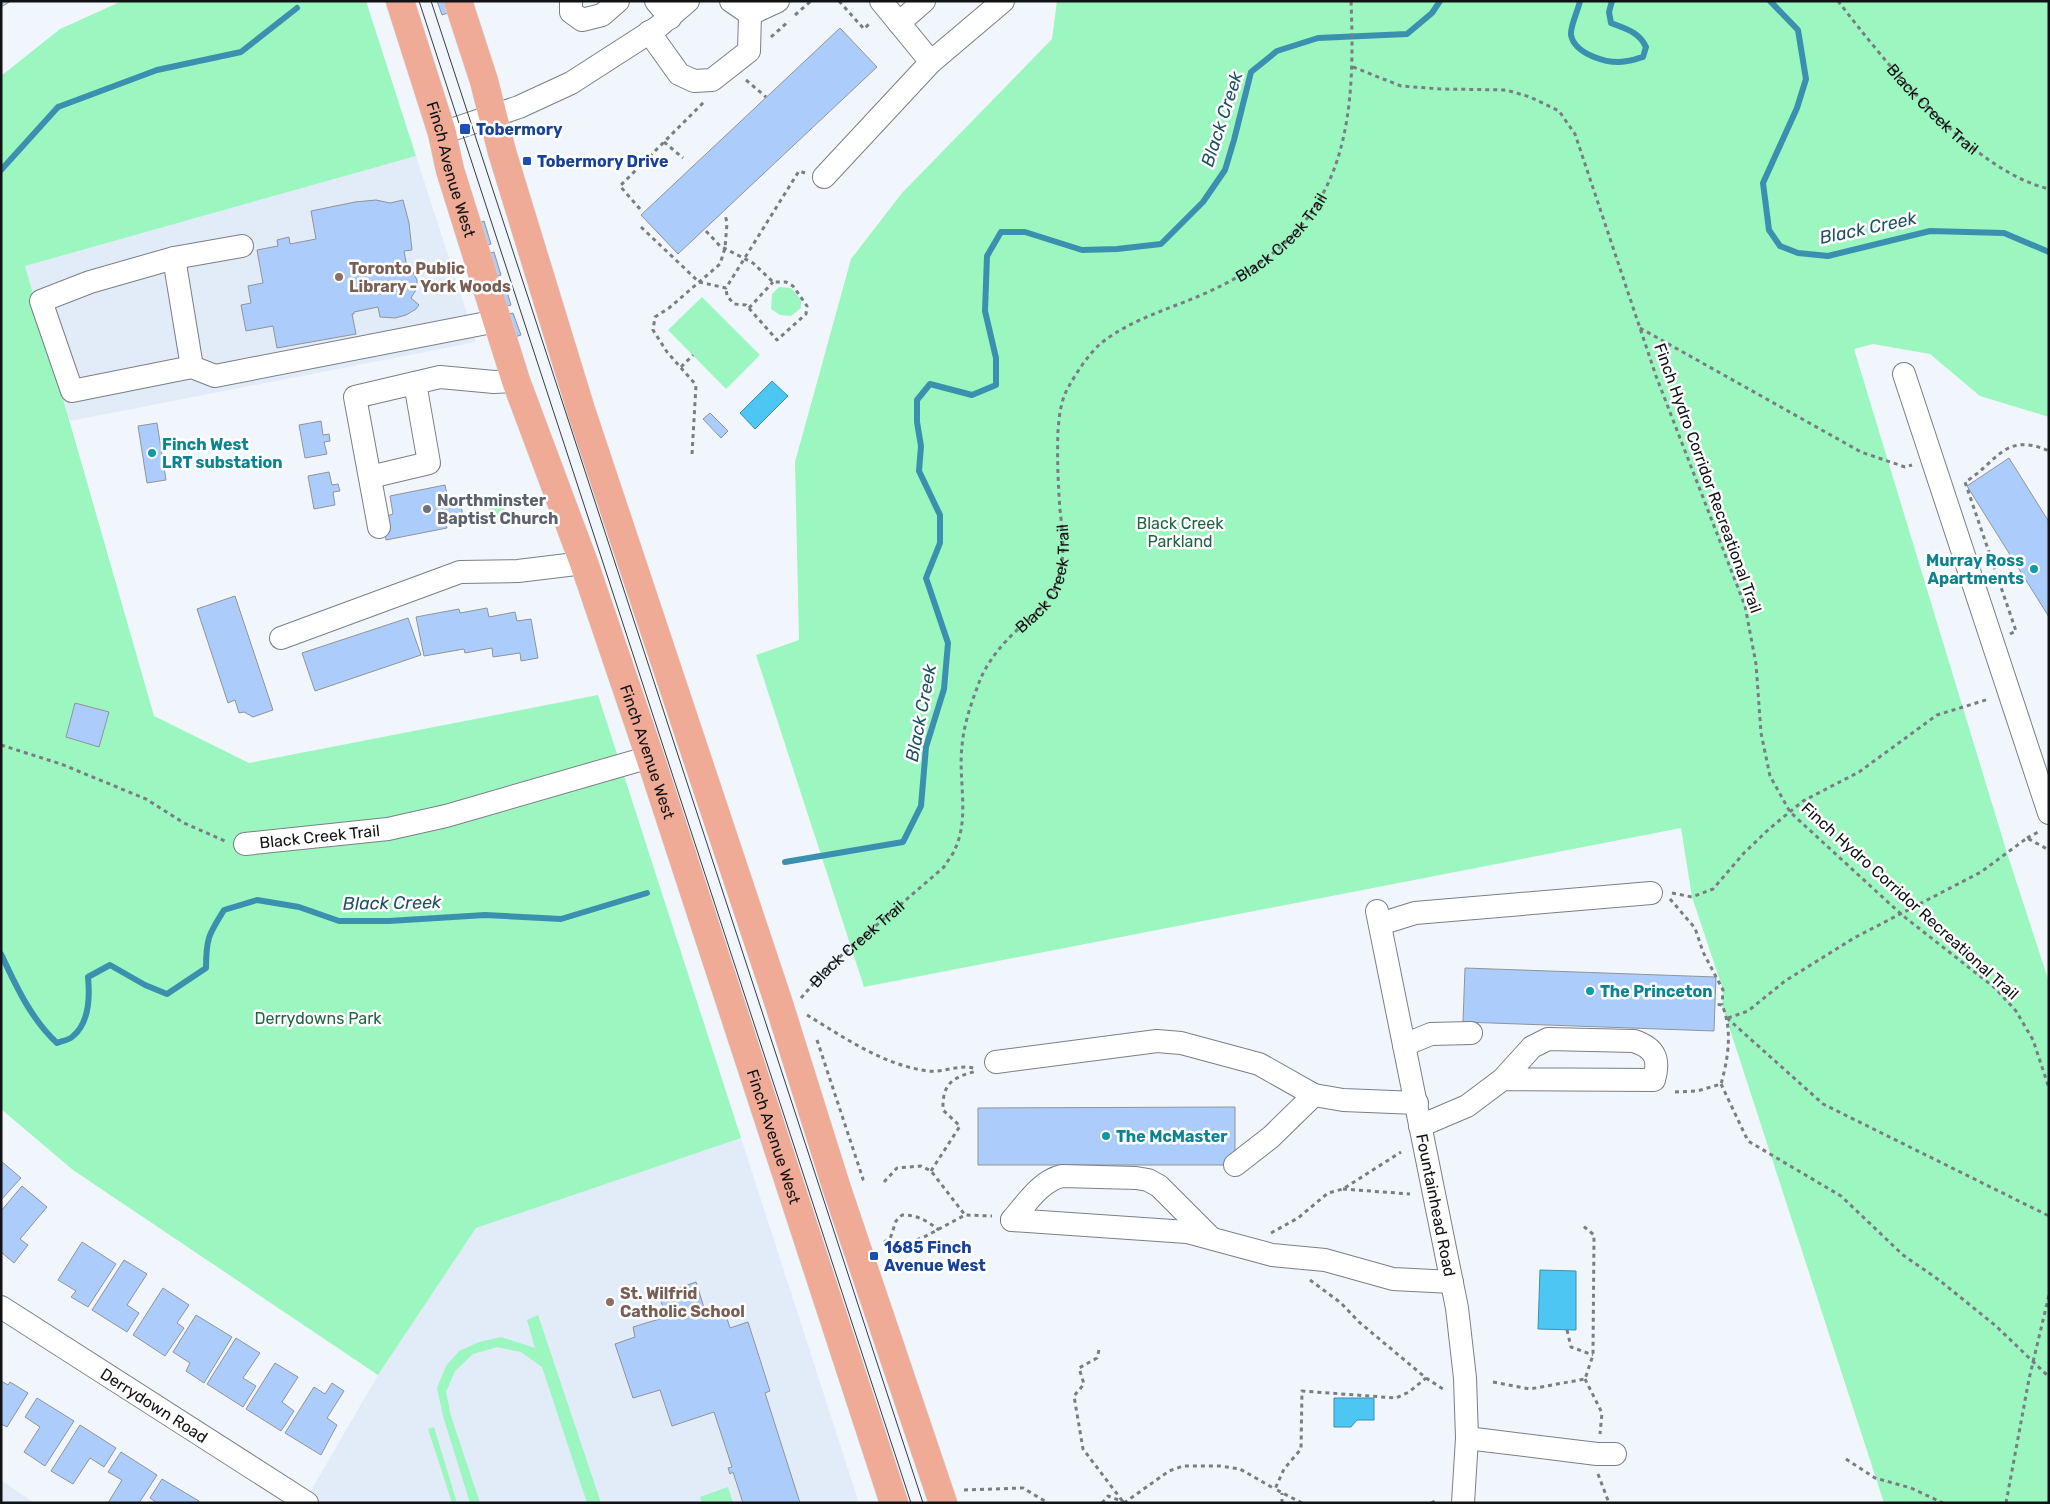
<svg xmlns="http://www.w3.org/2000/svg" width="2050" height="1504" viewBox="0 0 2050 1504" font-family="Rubik,sans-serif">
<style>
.built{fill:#e2ebf8}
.green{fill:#9cf6bf}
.water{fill:#4dc6f3;stroke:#3b90b0}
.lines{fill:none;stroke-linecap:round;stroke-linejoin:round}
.stream{stroke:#3b90b0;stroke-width:6}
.building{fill:#acccfb;stroke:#90949a}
.minor-casing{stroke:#7b7f85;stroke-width:24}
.major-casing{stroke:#d4d4d5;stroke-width:29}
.path{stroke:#7a7d81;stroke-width:3;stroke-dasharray:4 4;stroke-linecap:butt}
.minor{stroke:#fff;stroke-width:22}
.major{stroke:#f0ab96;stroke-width:28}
.tram{stroke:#3a3b3e;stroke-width:1}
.transit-dot{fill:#1a4fb4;stroke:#fff;stroke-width:2}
.education-dot{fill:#8d6e63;stroke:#fff;stroke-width:2}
.culture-dot{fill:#0f9aa8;stroke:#fff;stroke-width:2}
.worship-dot{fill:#6b7280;stroke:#fff;stroke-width:2}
.labels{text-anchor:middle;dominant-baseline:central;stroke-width:5;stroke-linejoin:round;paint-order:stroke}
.street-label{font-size:16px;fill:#111214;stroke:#fff}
.transit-label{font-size:16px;font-weight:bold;fill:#164399;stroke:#fff;text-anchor:start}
.education-label{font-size:16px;font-weight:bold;fill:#785e54;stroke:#fff;text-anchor:start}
.culture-label{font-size:16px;font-weight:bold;fill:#0d838f;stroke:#fff;text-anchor:start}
.worship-label{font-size:16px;font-weight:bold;fill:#5b616d;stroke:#fff;text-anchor:start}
.park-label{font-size:16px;fill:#1f6540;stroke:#fff}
.water-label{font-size:18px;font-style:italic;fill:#1f5164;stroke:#fff}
</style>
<rect width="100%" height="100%" fill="#f1f6fd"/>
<g class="built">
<path d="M416,156L476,342L70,421L25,266Z"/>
<path d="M741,1138L859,1503H322L309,1494L378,1375L476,1228Z"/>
<path d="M1,1480L34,1503H1Z"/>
</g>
<g class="green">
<path d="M122,1H366L416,156L25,266L154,716L249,763L598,695L741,1138L476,1228L378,1375L73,1170L1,1109V76L60,29Z"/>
<path d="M1057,1H2049V417L1980,396L1930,354L1873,344L1854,349L2007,853L2049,982V1503H1884L1722,1005L1723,990L1692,897L1681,828L864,987L756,655L799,640L795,462L851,259L902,193L1052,39Z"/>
<path d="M779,287L791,288L801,300V308L791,316L780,315L771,309L772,294Z"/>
<path d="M702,297L760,355L726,389L668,330Z"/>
<path d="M502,494L507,520L492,523L486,497Z"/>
<path d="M538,1315L601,1503H587L542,1367L521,1352L497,1347L473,1354L455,1371L446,1392L451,1416L480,1503H470L443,1416L437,1388L446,1366L459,1351L479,1342L501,1337L535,1348L527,1320Z"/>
<path d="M434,1427L457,1503H452L428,1429Z"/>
<path d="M728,1487L733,1503H702L700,1497Z"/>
</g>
<g class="water">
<path d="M772,381L788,396L755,429L740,413Z"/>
<path d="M1540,1270L1576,1271V1330L1538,1329Z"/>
<path d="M1334,1398H1374V1420H1357L1351,1427H1334Z"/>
</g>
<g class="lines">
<g class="stream">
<path d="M1580,1C1578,11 1570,26 1571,35C1575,55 1610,65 1627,61C1633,61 1638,58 1643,57L1646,47C1639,32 1626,29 1611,23L1609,12L1612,1"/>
<path d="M1770,1L1798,30L1806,79L1797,108L1763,183L1769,230L1780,246L1798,253L1828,256L1930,231L2004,233L2049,252"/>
<path d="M1,170L58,107L157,70L241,52L297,8"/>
<path d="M785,862L903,842L921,806L926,747L944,689L948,643L926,578L940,543V515L919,471L921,446L917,422V400L930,384L972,395L996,385V358L985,311L987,256L1001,232H1025L1082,250L1117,249L1161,244L1203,202L1225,170L1234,140L1251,72L1277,51L1318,38L1407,34L1432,13L1440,1"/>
<path d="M1,954C16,986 31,1019 57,1043C62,1041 69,1040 72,1037C90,1023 90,997 88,977L110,965L145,985L167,994L206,968C206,938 209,934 224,910L257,900L299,907L339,921H389L485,915L561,919L647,893"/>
</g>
</g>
<g class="building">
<path d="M1,1H11L1,7Z"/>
<path d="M437,1H444L448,13L442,15Z"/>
<path d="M840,28L877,67L678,254L641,215Z"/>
<path d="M376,200L390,203L403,200L409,223L412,250L404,251L406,262L411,268L417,280V288L411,298L419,305L416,309L406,315L395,318L380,317L378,307L354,312V314H352L356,334L277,348L273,326L246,331L241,305L251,303L248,286L263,283L257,250L278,246L277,240L289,237L290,244L316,239L311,211L355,202Z"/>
<path d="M484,221L491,244L485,246L477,224Z"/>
<path d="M494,252L501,275L494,277L487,254Z"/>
<path d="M504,282L511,305L504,307L497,284Z"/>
<path d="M513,313L521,335L515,337L508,314Z"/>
<path d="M710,413L728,431L721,438L703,419Z"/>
<path d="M321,421L323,435L329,434L330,441L324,442L327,454L305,458L299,425Z"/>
<path d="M157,423L166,480L147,483L138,426Z"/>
<path d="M2009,458L2049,522V617L1967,486Z"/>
<path d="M329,472L332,485L338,484L340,491L333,492L335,505L314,509L308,476Z"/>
<path d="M445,485L449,503L460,500L463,517L445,521L447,528L386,540L385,533L387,516L393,514L390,496Z"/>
<path d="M235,596L273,710L253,717L244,712L239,713L235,700L228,703L197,609Z"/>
<path d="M487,608L489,617L515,612L517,621L531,619L538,658L521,661L520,653L493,657L492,648L465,653L464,649L424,656L416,617L459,609L460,613Z"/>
<path d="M408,618L421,655L315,691L302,653Z"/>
<path d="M75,703L109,712L99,747L66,737Z"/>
<path d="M1465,968L1716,977L1714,1031L1463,1022Z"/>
<path d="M1235,1107V1165H978V1108Z"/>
<path d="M1,1161L21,1178L1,1200Z"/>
<path d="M22,1186L47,1207L20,1239L28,1245L14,1263L1,1252V1211Z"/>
<path d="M82,1242L116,1264L88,1307L71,1297L76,1291L58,1280Z"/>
<path d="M124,1260L147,1274L127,1305L139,1313L127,1332L92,1310Z"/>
<path d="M696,1282L706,1314L724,1309L730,1328L748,1322L770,1391L765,1393L800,1503H743L733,1472L730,1474L728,1468L732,1467L714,1412L672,1426L660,1390L633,1398L615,1344L635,1337L633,1327L666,1317L659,1295Z"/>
<path d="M163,1288L189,1305L177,1323L184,1328L165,1356L133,1335Z"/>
<path d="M196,1315L232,1337L204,1383L186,1371L190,1363L173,1352Z"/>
<path d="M236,1338L260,1353L243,1378L256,1386L243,1407L207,1384Z"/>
<path d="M275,1363L298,1377L282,1402L294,1411L281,1431L246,1409Z"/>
<path d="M1,1381L8,1385L10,1382L28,1393L7,1427L1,1424Z"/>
<path d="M332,1383L344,1391L327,1418L337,1425L321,1455L285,1433L314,1387L325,1394Z"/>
<path d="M37,1398L74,1421L45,1466L24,1452L40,1427L25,1417Z"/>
<path d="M80,1425L116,1448L104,1467L90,1458L73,1484L51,1471Z"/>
<path d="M121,1452L157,1475L139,1503H108L122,1480L108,1472Z"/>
<path d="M162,1479L199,1501L197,1503H157L150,1498Z"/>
</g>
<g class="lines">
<defs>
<g id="minor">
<path d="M571,1V12L582,20L602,15L618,1"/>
<path d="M656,1L670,18"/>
<path d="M731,1L750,14L778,1"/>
<path d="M881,1L931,62L1003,1"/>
<path d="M899,23L924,1"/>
<path d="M649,32L679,74L694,81L712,80L749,51L750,14"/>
<path d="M442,133L519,107L571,83L658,27L688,1"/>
<path d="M824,177L931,62"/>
<path d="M174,258L90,282L41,301L72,391L192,367L215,376L497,321"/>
<path d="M192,367L174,258L242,246"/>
<path d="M1904,374L2049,813"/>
<path d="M370,477L429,463L415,383"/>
<path d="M379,527L355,397L440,377L494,382L516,381"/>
<path d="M281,638L460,572L518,571L584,563"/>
<path id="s3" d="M245,844L388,829L446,816L650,757"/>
<path id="s4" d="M1377,911L1457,1308L1465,1378L1467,1438L1463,1503"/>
<path d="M1380,924L1415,913L1651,893"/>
<path d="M1404,1045L1431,1034L1471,1033"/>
<path d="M996,1062L1157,1041L1181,1043L1259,1064L1314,1095L1343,1100L1417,1103"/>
<path d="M1420,1126L1467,1106L1503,1079L1654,1080C1660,1059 1655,1048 1634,1041L1548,1039L1532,1047L1503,1079"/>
<path d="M1235,1165L1271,1137L1314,1095"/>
<path d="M1012,1220L1187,1232L1272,1255L1325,1260L1393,1279L1452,1282"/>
<path d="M1012,1220C1026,1204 1040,1181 1062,1176L1136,1178L1148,1180L1159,1186L1210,1237"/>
<path id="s5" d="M1,1307L307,1503"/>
<path d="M1467,1438L1597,1454H1615"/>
</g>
<g id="major">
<path id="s6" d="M400,1L442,133L450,170L516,381L584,563L650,757L894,1503"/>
<path d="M458,1L484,81L502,152L581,410L778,1001L837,1189L943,1503"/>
</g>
</defs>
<use href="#minor" class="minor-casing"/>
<use href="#major" class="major-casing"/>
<g class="path">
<path d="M839,1L864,29L871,22"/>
<path id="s1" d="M1838,1C1886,63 1970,170 2049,189"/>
<path d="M795,15L811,1"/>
<path d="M771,37L789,21"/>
<path d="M1353,67L1401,86L1441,89L1506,90L1530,97L1559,111L1575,134L1656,376L1745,606L1756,664L1761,733L1770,776L1790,812L1902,915L1995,988L2016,1011L2033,1040L2049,1088"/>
<path d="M746,80L766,97"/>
<path d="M664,142L683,158"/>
<path d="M640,209L620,186L704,102"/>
<path d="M641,227L699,282L726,288L799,171L805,173"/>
<path d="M706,231L720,246L753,263L773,282H786L793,286L807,306L806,314L777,340L746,305L734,304L727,296L726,288"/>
<path d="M749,308L773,282"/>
<path d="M1640,328L1861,452L1905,467L1912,465"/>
<path d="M681,367L693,355"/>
<path d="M692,454L696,385L667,352L653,330L655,317L669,308L720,264L725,248L727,223L725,214"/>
<path d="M2010,634L2016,631L1965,482C1997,463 2004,431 2049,451"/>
<path d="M1,745L61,764L146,799L184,823L225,841"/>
<path d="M2027,838L2040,831"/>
<path d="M1672,893L1692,897L1713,889L1744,853L1769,829L1803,801L1859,772L1937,715L1989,699"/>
<path d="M1670,899L1695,928L1703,952L1723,990L1722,1005"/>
<path id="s2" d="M801,998L827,968L944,867C947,861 953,855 955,849C970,817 958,780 962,746C964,723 972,701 980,680C988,661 1002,644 1017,630C1030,618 1044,608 1053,592C1058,584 1060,571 1062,562C1064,546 1062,526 1060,510C1058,483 1057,458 1058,431C1059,416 1061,399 1069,386C1077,372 1088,355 1100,344C1128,321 1166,310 1199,296C1340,236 1357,142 1351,1"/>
<path d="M807,1015C845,1038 883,1065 928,1071C945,1073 960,1063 976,1069"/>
<path d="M1727,1018L1823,1104L2049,1216"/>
<path d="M1728,1018L1748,1011L1785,981L1854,938L1981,872L2027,838L2049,850"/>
<path d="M817,1040L863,1179L859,1181"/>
<path d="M1721,1084L1748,1141L1841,1196L1903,1255L1939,1280L1996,1326L2049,1377"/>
<path d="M1675,1092L1697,1091L1721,1084C1728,1059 1733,1030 1722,1005L1715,1004"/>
<path d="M931,1171L960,1126L943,1110C942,1083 953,1077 977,1071"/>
<path d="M884,1182L897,1168L921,1166L931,1171L965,1215"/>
<path d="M1343,1189L1410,1194"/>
<path d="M1271,1233L1298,1218L1328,1193L1343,1189L1401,1152"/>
<path d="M884,1242L890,1239L896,1221L902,1215C918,1215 927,1221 939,1230"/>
<path d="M887,1252L926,1236L965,1215L992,1216"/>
<path d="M1310,1280L1341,1303L1359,1322L1426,1378L1443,1389"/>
<path d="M1567,1330L1571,1347L1593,1355"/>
<path d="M1099,1350L1097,1358L1079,1368L1084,1384L1074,1396L1083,1449L1124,1503"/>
<path d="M1585,1379L1602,1413L1600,1434"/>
<path d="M1493,1382L1530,1389L1585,1379L1593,1355L1594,1235L1582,1225"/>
<path d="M1846,1459L1875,1478L1911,1488L1943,1503"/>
<path d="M1598,1474L1609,1503"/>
<path d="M964,1490L1023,1488L1048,1503"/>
<path d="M1102,1503L1108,1496L1124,1502"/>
<path d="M1124,1503L1169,1471L1183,1466H1220L1240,1469L1275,1489"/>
<path d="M1282,1503V1493"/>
<path d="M1302,1503L1275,1489L1284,1469L1301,1449L1302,1391L1396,1398L1409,1392L1426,1378"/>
<path d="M1431,1503L1438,1500"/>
<path d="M2006,1503L2029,1379L2049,1295"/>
</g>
<use href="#minor" class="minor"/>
<use href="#major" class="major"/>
<g class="tram">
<path d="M419,1L911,1503"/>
<path d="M431,1L923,1503"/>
</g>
</g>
<g class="transit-dot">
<rect x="459" y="123" width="12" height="12" rx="2.5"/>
<rect x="522" y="156" width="10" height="10" rx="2.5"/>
<rect x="869" y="1251" width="10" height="10" rx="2.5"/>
</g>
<g class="education-dot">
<circle cx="339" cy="277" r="5"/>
<circle cx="610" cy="1302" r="5"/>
</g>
<g class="culture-dot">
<circle cx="152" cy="453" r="5"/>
<circle cx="2034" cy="569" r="5"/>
<circle cx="1590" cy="991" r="5"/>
<circle cx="1106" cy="1136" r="5"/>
</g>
<circle class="worship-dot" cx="427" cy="509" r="5"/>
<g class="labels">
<g class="street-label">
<text stroke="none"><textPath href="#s1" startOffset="144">Black Creek Trail</textPath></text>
<text stroke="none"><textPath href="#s6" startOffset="176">Finch Avenue West</textPath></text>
<text stroke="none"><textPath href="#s2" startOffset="978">Black Creek Trail</textPath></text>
<text transform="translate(1708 478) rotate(70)">Finch Hydro Corridor Recreational Trail</text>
<text stroke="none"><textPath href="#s2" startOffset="512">Black Creek Trail</textPath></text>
<text stroke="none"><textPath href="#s6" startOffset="791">Finch Avenue West</textPath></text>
<text stroke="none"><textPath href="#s3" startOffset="75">Black Creek Trail</textPath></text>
<text transform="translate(1910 901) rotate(42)">Finch Hydro Corridor Recreational Trail</text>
<text stroke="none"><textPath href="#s2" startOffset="78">Black Creek Trail</textPath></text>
<text stroke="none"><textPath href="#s6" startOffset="1196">Finch Avenue West</textPath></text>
<text stroke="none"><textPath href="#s4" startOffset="300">Fountainhead Road</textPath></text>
<text stroke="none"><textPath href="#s5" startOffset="182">Derrydown Road</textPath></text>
</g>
<g class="transit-label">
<text x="476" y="129">Tobermory</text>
<text x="537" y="161">Tobermory Drive</text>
<text x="884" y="1247">1685 Finch<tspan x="884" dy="18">Avenue West</tspan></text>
</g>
<g class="education-label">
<text x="349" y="268">Toronto Public<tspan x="349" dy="18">Library - York Woods</tspan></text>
<text x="620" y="1293">St. Wilfrid<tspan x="620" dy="18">Catholic School</tspan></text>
</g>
<g class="culture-label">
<text x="162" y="444">Finch West<tspan x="162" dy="18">LRT substation</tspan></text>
<text x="2024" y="560" text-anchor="end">Murray Ross<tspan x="2024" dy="18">Apartments</tspan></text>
<text x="1600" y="991">The Princeton</text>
<text x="1116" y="1136">The McMaster</text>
</g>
<g class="worship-label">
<text x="437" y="500">Northminster<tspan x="437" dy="18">Baptist Church</tspan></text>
</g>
<g class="park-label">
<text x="1180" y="523">Black Creek<tspan x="1180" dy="18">Parkland</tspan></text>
<text x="318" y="1018">Derrydowns Park</text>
</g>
<g class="water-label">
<text transform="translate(1222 119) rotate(-72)">Black Creek</text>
<text transform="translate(1868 228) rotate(-12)">Black Creek</text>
<text transform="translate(921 713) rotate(-79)">Black Creek</text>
<text transform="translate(392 903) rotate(-1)">Black Creek</text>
</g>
</g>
<rect width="2050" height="1504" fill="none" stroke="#111214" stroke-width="5"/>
</svg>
